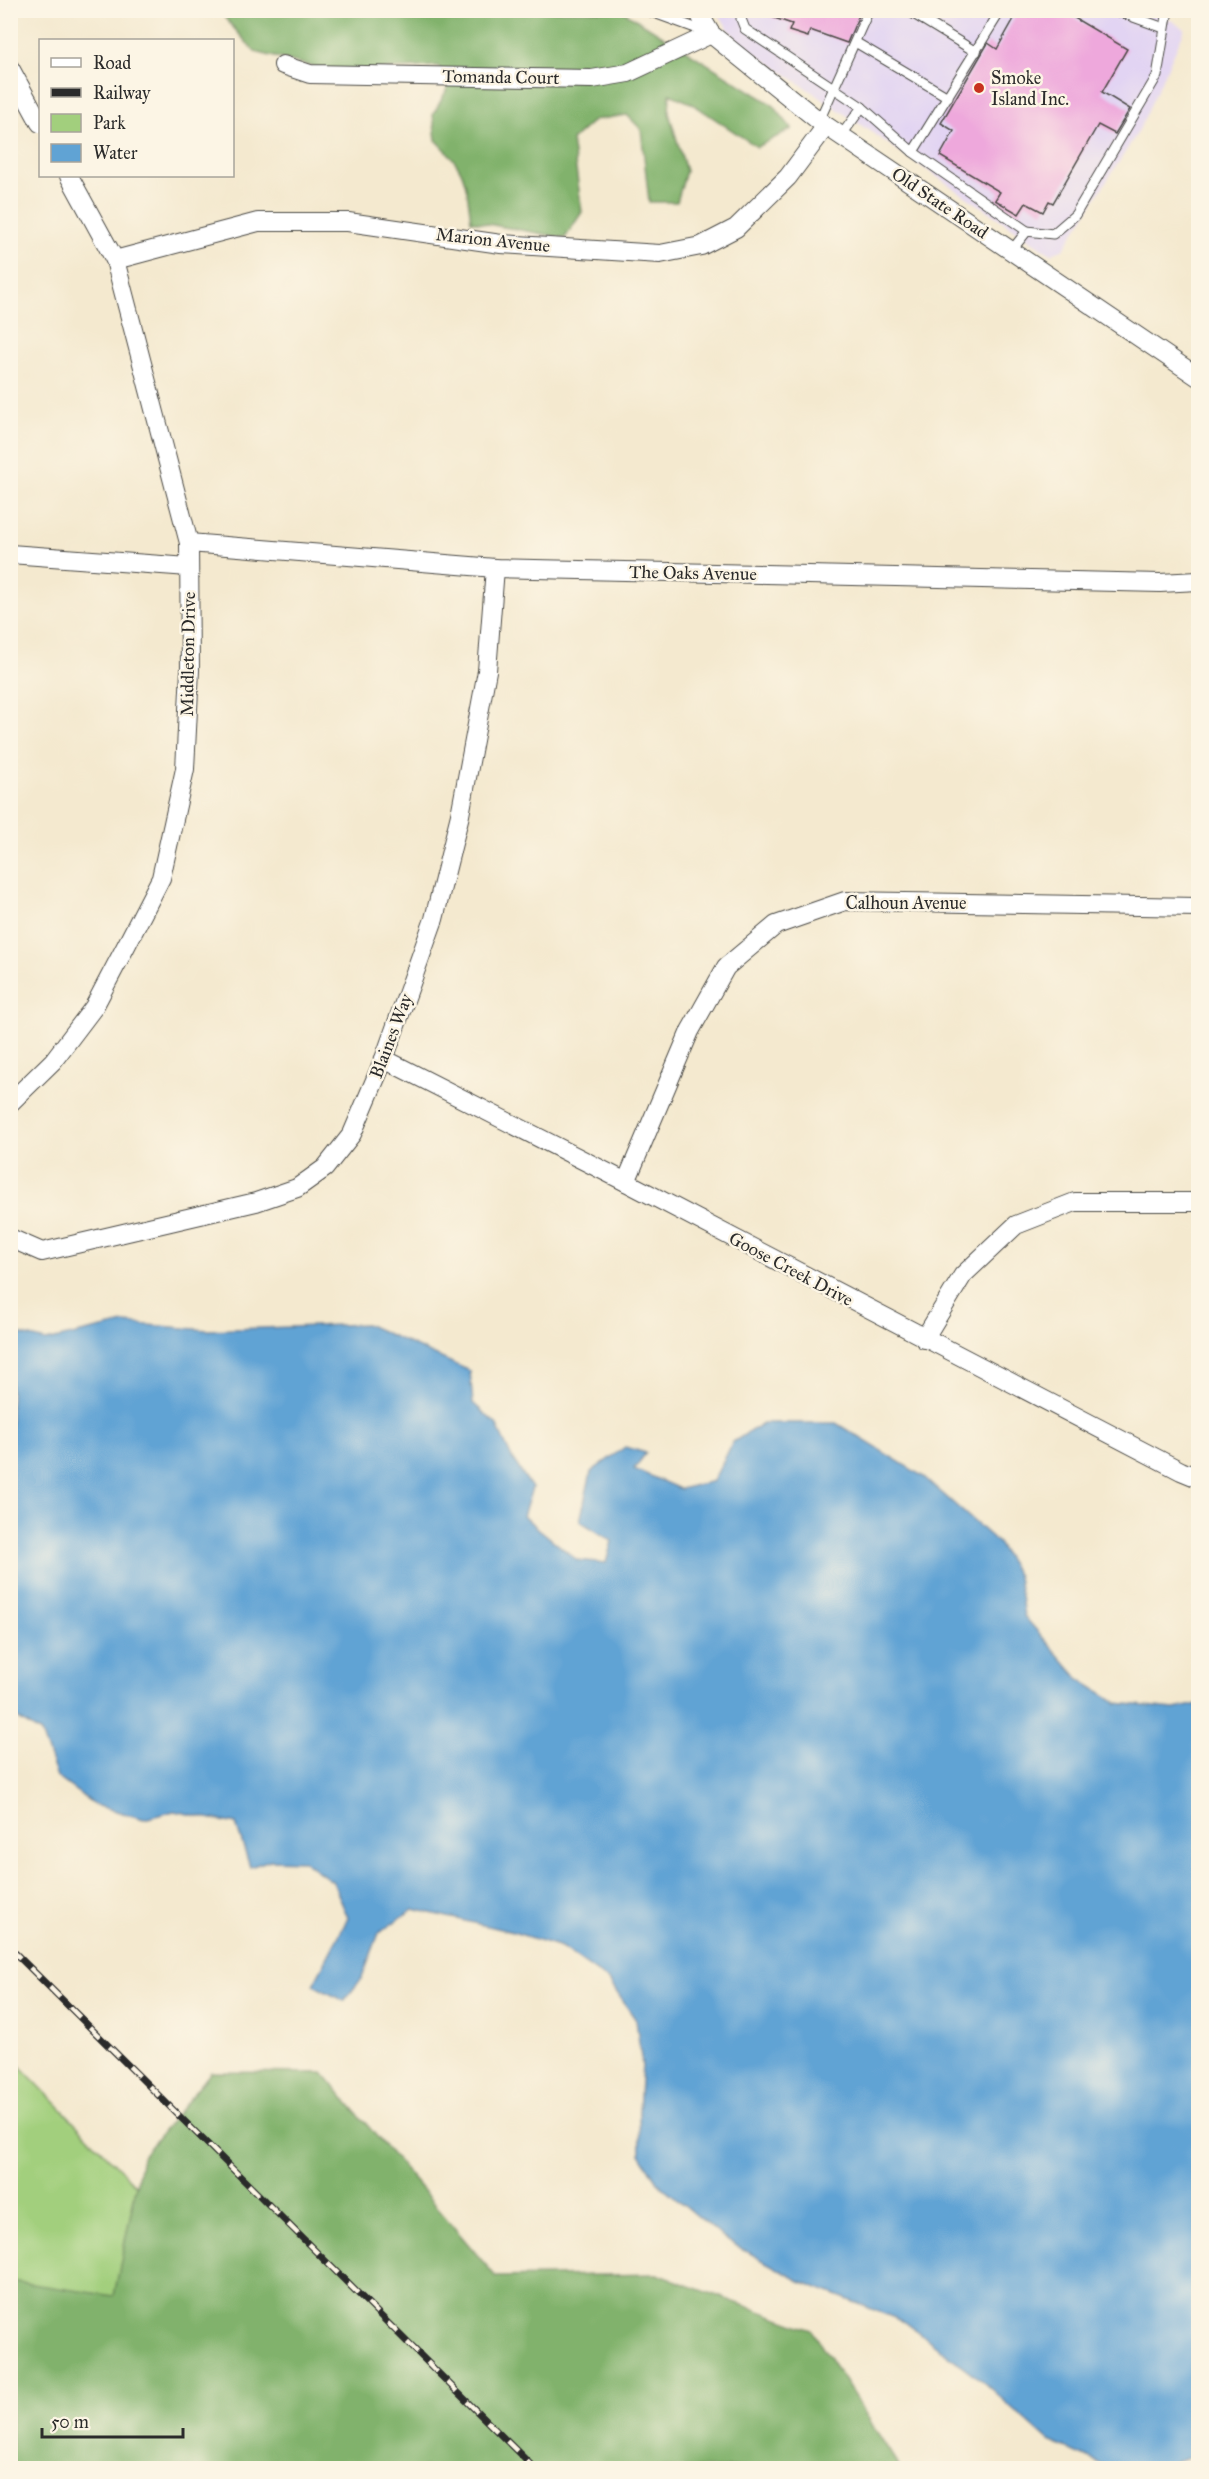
<svg xmlns="http://www.w3.org/2000/svg" width="1209" height="2479" viewBox="0 0 1209 2479" font-family="'IM FELL Great Primer',serif">
<style>
.built{fill:#e2d4f3}
.green{fill:#a2cf7d;stroke:#667d54;stroke-width:1.5}
.forest{fill:#81b26c;stroke:#566e4c;stroke-width:1.5}
.water{fill:#60a3d4;stroke:#466780;stroke-width:1.5}
.building{fill:#eea8dc}
.lines{fill:none;stroke-linecap:round;stroke-linejoin:round}
.lane-casing{stroke:#494844;stroke-width:11}
.street-casing{stroke:#494844;stroke-width:20}
.lane{stroke:#fff;stroke-width:9}
.street{stroke:#fff;stroke-width:18}
.rail-casing{stroke:#2b2b2b;stroke-width:7}
.rail{stroke:#fcf5e5;stroke-width:4.5;stroke-dasharray:14;stroke-linecap:butt}
.poi-dot{fill:#c8321e;stroke:#fcf5e5;stroke-width:2}
.labels{text-anchor:middle;dominant-baseline:central;stroke-width:5;stroke-linejoin:round;paint-order:stroke}
.street-label{font-size:18px;fill:#2b2b2b;stroke:#fcf5e5}
.poi-label{font-size:18px;fill:#2b2b2b;stroke:#fcf5e5;text-anchor:start}
</style>
<rect width="100%" height="100%" fill="#fcf5e5"/>
<filter id="ink" filterUnits="userSpaceOnUse"><feTurbulence type="fractalNoise" baseFrequency=".0167" numOctaves="2"/><feDisplacementMap in="SourceGraphic" scale="12" xChannelSelector="R" yChannelSelector="G"/><feConvolveMatrix kernelMatrix="1 2 1 2 8 2 1 2 1" color-interpolation-filters="sRGB"/></filter>
<filter id="wash" filterUnits="userSpaceOnUse"><feTurbulence type="fractalNoise" baseFrequency=".008" numOctaves="4" result="noise"/><feDisplacementMap in="SourceGraphic" scale="24" xChannelSelector="R" yChannelSelector="G"/><feGaussianBlur stdDeviation="1.35" result="paint"/><feColorMatrix in="noise" values="0 0 0 0 0 0 0 0 0 0 0 0 0 0 0 0 0 1.4 0 .05"/><feComposite in="paint" operator="in"/></filter>
<g filter="url(#wash)">
<rect width="100%" height="100%" fill="#f4e9cf"/>
<path class="built" d="M1155,10L1185,29L1138,132L1064,248L1051,254L740,43L729,30L717,11Z"/>
<path class="green" d="M10,2056L159,2209L469,2468L11,2301Z"/>
<g class="forest">
<path d="M227,10L623,11L773,105L792,129L757,147L691,103L670,94L669,113L686,171L677,202H649L641,129L627,115L594,120L572,140L582,212L565,238L471,221C466,180 466,169 436,140L433,115L451,82L438,66L335,72L255,52L225,18Z"/>
<path d="M211,2072L323,2073L496,2277L657,2274L812,2330L900,2468H11V2281L114,2296L142,2157Z"/>
</g>
<path class="water" d="M124,1323L208,1330L366,1324L470,1371L473,1403L496,1424L512,1458L532,1488L523,1516L577,1560L606,1563L612,1541L580,1521L591,1472L625,1447L646,1453L634,1469L680,1489L713,1481L733,1442L763,1423H836L924,1477L998,1543L1018,1576L1024,1616L1079,1679L1117,1703L1174,1709L1198,1704V2455L1157,2468L1109,2467L1049,2441L982,2381L905,2322L800,2281L726,2240L657,2182L640,2154L639,2112L642,2065L636,2020L609,1981L561,1947L513,1932L413,1909L379,1933L362,1978L344,2001L313,1985L348,1918L333,1882L304,1861L270,1860L250,1867L236,1824L174,1811L144,1819L95,1805L57,1777L41,1733L11,1714V1332L46,1341Z"/>
<g id="blocks">
<g class="building">
<path d="M761,10H861L847,43L810,30L808,37L789,31L792,24L760,13Z"/>
<path d="M1019,10H1061L1127,49L1102,92L1130,109L1115,134L1098,125L1053,203L1049,201L1043,212L1026,203L1019,214L995,200L1000,192L940,156L954,131L941,123L988,43L997,49Z"/>
</g>
</g>
</g>
<g filter="url(#ink)">
<use href="#blocks" fill-opacity="0" stroke="#494844" stroke-width="1.5"/>
<g class="lines">
<defs>
<g id="lane">
<path d="M646,10L709,33"/>
<path d="M742,10L741,19L745,29L862,107L841,136"/>
<path d="M907,10L976,52"/>
<path d="M1114,10L1164,28"/>
<path d="M855,42L948,97"/>
<path d="M862,107L913,152L1001,10"/>
<path d="M819,121L869,10"/>
<path d="M913,152L1027,231"/>
<path d="M1011,251L1027,231L1053,234L1075,215L1157,76L1168,10"/>
</g>
<g id="street">
<path d="M697,10L711,34L819,121L1198,377"/>
<path d="M283,65L310,74L592,79L628,73L711,34"/>
<path d="M10,68L40,123"/>
<path d="M115,260L258,222H348L501,244L660,254L701,246L736,228L788,177L826,126"/>
<path d="M189,543L495,568L1160,583L1198,581"/>
<path d="M10,554L189,567"/>
<path d="M384,1059L626,1182L1181,1471L1198,1478"/>
<path d="M10,1103L53,1061L94,1007L126,946L161,878L185,769L190,670L189,543L115,260L69,176"/>
<path d="M626,1182L690,1031L726,967L776,925L845,901L1198,907"/>
<path d="M10,1238L42,1252L256,1202L297,1188L325,1168L352,1134L384,1059L434,919L460,815L487,671L495,568"/>
<path d="M924,1339L963,1275L1016,1225L1075,1202H1198"/>
</g>
</defs>
<use href="#lane" class="lane-casing"/>
<use href="#street" class="street-casing"/>
<use href="#lane" class="lane"/>
<use href="#street" class="street"/>
<defs>
<path id="rail" d="M10,1948L534,2468"/>
</defs>
<use href="#rail" class="rail-casing"/>
<use href="#rail" class="rail"/>
</g>
</g>
<circle class="poi-dot" cx="979" cy="88" r="6"/>
<g class="labels">
<g class="street-label">
<text transform="translate(501 77) rotate(1)">Tomanda Court</text>
<text transform="translate(940 203) rotate(34)">Old State Road</text>
<text transform="translate(493 240) rotate(6)">Marion Avenue</text>
<text transform="translate(693 573) rotate(1)">The Oaks Avenue</text>
<text transform="translate(188 654) rotate(-89)">Middleton Drive</text>
<text x="906" y="903">Calhoun Avenue</text>
<text transform="translate(391 1036) rotate(-69)">Blaines Way</text>
<text transform="translate(791 1269) rotate(28)">Goose Creek Drive</text>
</g>
<g class="poi-label">
<text x="991" y="78">Smoke<tspan x="991" dy="21">Island Inc.</tspan></text>
</g>
</g>
<rect width="1209" height="2479" fill="none" stroke="#fcf5e5" stroke-width="36"/>
<rect x="39" y="39" width="195" height="138" fill="#fcf5e5" stroke="#a8a49b" stroke-width="1.5"/>
<rect x="51" y="58" width="30" height="9" fill="#ffffff" stroke="#a8a49b" stroke-width="1.5"/>
<text x="93" y="69" font-size="18" fill="#2b2b2b">Road</text>
<rect x="51" y="88" width="30" height="9" fill="#2b2b2b" stroke="#a8a49b" stroke-width="1.5"/>
<text x="93" y="99" font-size="18" fill="#2b2b2b">Railway</text>
<rect x="51" y="114" width="30" height="18" fill="#a2cf7d" stroke="#a8a49b" stroke-width="1.5"/>
<text x="93" y="129" font-size="18" fill="#2b2b2b">Park</text>
<rect x="51" y="144" width="30" height="18" fill="#60a3d4" stroke="#a8a49b" stroke-width="1.5"/>
<text x="93" y="159" font-size="18" fill="#2b2b2b">Water</text>
<path d="M42 2428v9h141v-9" fill="none" stroke="#2b2b2b" stroke-width="3"/>
<text x="51" y="2428" font-size="18" fill="#2b2b2b" stroke="#fcf5e5" stroke-width="4.5" paint-order="stroke">50 m</text>
</svg>
